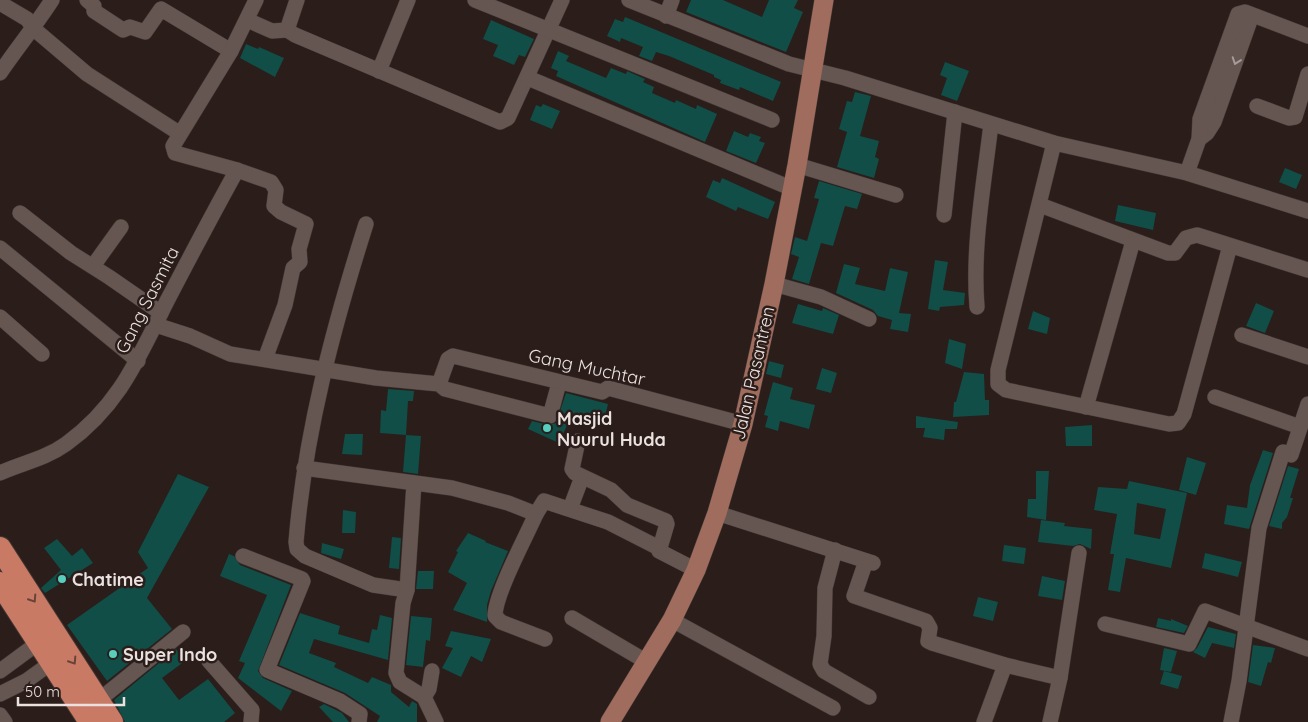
<svg xmlns="http://www.w3.org/2000/svg" width="1308" height="722" viewBox="0 0 1308 722" font-family="Quicksand,sans-serif">
<style>
.building{fill:#104e47;fill-rule:evenodd}
.lines{fill:none;stroke-linecap:round;stroke-linejoin:round}
.minor-casing{stroke:#423735;stroke-width:16}
.major-casing{stroke:#423735;stroke-width:20}
.highway-casing{stroke:#423735;stroke-width:24}
.minor{stroke:#655652;stroke-width:15}
.major{stroke:#a06c5d;stroke-width:19}
.highway{stroke:#c87a65;stroke-width:22}
.oneway{stroke:#a89c98}
.oneway2{stroke:#694238}
.poi-dot{fill:#58cebf;stroke:#2a1d1a;stroke-width:2}
.labels{text-anchor:middle;dominant-baseline:central;stroke-width:5;stroke-linejoin:round;paint-order:stroke}
.street-label{font-size:18px;fill:#ebe2df;stroke:#2a1d1a}
.poi-label{font-size:18px;font-weight:bold;fill:#ebe2df;stroke:#2a1d1a;text-anchor:start}
</style>
<rect width="100%" height="100%" fill="#2a1d1a"/>
<g class="building">
<path d="M691,0H723L762,17L769,0H798L794,8L803,12L786,52L686,12Z"/>
<path d="M625,17L781,82L773,101L740,87L739,90L720,83L721,80L714,77V75L669,56L656,52L652,61L639,56L643,47L621,38L620,42L607,36L615,19L623,22Z"/>
<path d="M491,20L534,39L525,57L519,55L514,65L493,56L498,45L483,39Z"/>
<path d="M246,44L258,49L259,47L284,58L275,77L240,58Z"/>
<path d="M558,51L569,56L566,61L606,78L611,68L626,74L627,71L645,79L643,82L654,87L652,93L675,103L676,100L696,109L697,105L717,114L705,142L556,76L558,71L551,68Z"/>
<path d="M945,62L969,71L957,101L941,95L947,78L940,75Z"/>
<path d="M855,92L871,96L860,136L879,141L875,157L879,159L874,178L837,167L847,132L839,129L847,101L852,102Z"/>
<path d="M543,104L560,111L552,129L530,120L536,105L541,107Z"/>
<path d="M734,131L748,137L750,133L761,137L759,141L765,143L756,163L726,151Z"/>
<path d="M1285,168L1302,175L1296,189L1279,182Z"/>
<path d="M722,178L775,202L768,219L738,207L736,211L706,197L713,180L720,183Z"/>
<path d="M819,181L862,194L857,209L845,206L833,246L821,243L809,284L792,279L799,257L791,254L795,237L807,241L819,199L814,198Z"/>
<path d="M1118,205L1156,213L1153,230L1115,221Z"/>
<path d="M935,260L948,262L943,290L965,293L964,305L940,307L939,311L928,309Z"/>
<path d="M844,264L860,268L855,284L885,291L890,268L908,272L899,313L911,314L908,332L890,329L892,320L878,316L873,310L836,293Z"/>
<path d="M1256,303L1274,311L1265,333L1246,326Z"/>
<path d="M798,304L822,311L823,308L839,315L833,334L792,323Z"/>
<path d="M1033,311L1050,318L1047,334L1028,329Z"/>
<path d="M949,339L966,344L962,369L945,363Z"/>
<path d="M769,361L784,365L781,378L766,374Z"/>
<path d="M822,368L837,373L831,393L816,389Z"/>
<path d="M964,372L984,374L985,400H989V415L953,417L954,402H956Z"/>
<path d="M773,382L793,388L790,399L815,405L809,429L780,421L778,431L765,427L768,416L764,415Z"/>
<path d="M388,389L414,391L413,401H408L406,435L380,433L381,410L386,411Z"/>
<path d="M566,393L608,404L604,421L575,413L574,420L570,419L559,443L528,429L532,421L548,425L556,423Z"/>
<path d="M916,416L958,422L957,429H945L944,440L923,437L925,428H916Z"/>
<path d="M1092,425V446H1066L1065,427Z"/>
<path d="M345,434H363L362,455L342,454Z"/>
<path d="M406,435L421,436L418,474L403,472Z"/>
<path d="M1263,450L1273,453L1249,529L1224,524L1227,505L1247,508L1250,485Z"/>
<path d="M1187,457L1206,463L1196,495L1179,490Z"/>
<path d="M1288,466L1299,469L1290,498H1293L1287,517L1282,523V529L1269,526Z"/>
<path d="M1036,471H1049L1046,520L1027,517L1028,499H1036Z"/>
<path d="M178,474L209,487L147,598L172,629L107,681L67,625L148,568L138,552Z"/>
<path d="M1129,481L1187,493L1171,568L1126,558L1120,592L1108,590L1114,554H1110L1117,514L1094,510L1098,487L1127,489ZM1137,503L1166,509L1160,539L1134,534Z"/>
<path d="M343,510L356,512L355,533H342Z"/>
<path d="M1041,520L1065,523L1064,526L1092,529L1091,549L1080,544L1073,546L1038,542Z"/>
<path d="M468,533L486,541L485,542L508,551L491,591L487,605V622L453,610L467,583L448,572L458,552L456,551Z"/>
<path d="M392,537L401,538L399,569L389,568Z"/>
<path d="M57,539L72,556L82,548L93,563L45,593L41,588L61,570L44,548Z"/>
<path d="M322,543L344,549L341,559L321,553Z"/>
<path d="M1004,545L1026,548L1024,564L1002,561Z"/>
<path d="M1205,553L1242,562L1238,577L1202,568Z"/>
<path d="M229,554L234,556L240,565L291,585L258,671L263,678L292,691L281,711L238,678L245,663L239,661L267,595L220,576Z"/>
<path d="M418,571H434L433,589H416Z"/>
<path d="M1042,576L1065,581L1062,600L1038,596Z"/>
<path d="M978,597L998,602L993,621L973,616Z"/>
<path d="M300,613L340,626L338,634L369,643L372,629L377,630L380,615L392,618L388,660L314,639L309,653L336,663L334,667L368,683L372,677L391,685V692L409,707L412,701L417,704V722H377L380,716L345,693L279,665Z"/>
<path d="M411,616L432,618L430,641L426,640L423,667L406,665Z"/>
<path d="M1158,618L1171,621V619L1188,626L1184,633L1156,627Z"/>
<path d="M1208,627L1236,634L1234,648L1212,643L1205,658L1193,652L1197,648Z"/>
<path d="M451,631L491,639L482,662L471,656L461,677L442,668L453,648L445,646Z"/>
<path d="M1253,645L1275,648L1271,663L1268,662L1261,686L1248,682Z"/>
<path d="M1164,648L1177,651L1171,672L1160,670Z"/>
<path d="M176,649L185,661L162,678L179,700L208,679L235,713L224,722H125L114,700Z"/>
<path d="M1164,671L1182,676L1178,689L1160,684Z"/>
<path d="M324,704L342,713L349,722H333L319,707Z"/>
</g>
<g class="lines">
<defs>
<g id="minor">
<path d="M87,0L94,6V11L123,30L130,27L145,32L161,9L231,51"/>
<path d="M297,0L287,30L295,35L500,122L508,118L562,0"/>
<path d="M475,0L772,120"/>
<path d="M629,0L789,64L845,78L1054,143L1187,173L1308,211"/>
<path d="M0,3L27,19L34,29L87,74L179,133"/>
<path d="M666,16L672,0"/>
<path d="M254,23L272,31L287,30"/>
<path d="M379,71L408,0"/>
<path d="M0,73C17,48 36,25 52,0"/>
<path d="M528,78L793,189"/>
<path d="M1257,106L1289,118L1295,117L1308,74"/>
<path d="M1199,139L1207,133L1214,122L1252,15"/>
<path d="M1054,143L998,370V384L1006,390L1169,424L1178,423L1184,414L1230,246"/>
<path d="M797,165L896,195"/>
<path d="M237,170L271,182L276,190L274,206L281,212L306,224L299,249L300,262L293,268L285,305L265,359"/>
<path d="M1187,173L1199,139L1200,119L1238,14L1245,12L1308,36"/>
<path d="M1040,205L1168,253H1175L1186,238L1197,235L1308,270"/>
<path d="M20,213L71,253L109,277L161,313"/>
<path d="M944,215L955,112"/>
<path d="M366,224C333,328 305,433 296,542L297,549L305,556L373,585L407,590"/>
<path d="M0,248L138,361"/>
<path d="M93,266L121,227"/>
<path d="M774,284L821,297L869,319"/>
<path d="M977,307C972,247 984,184 991,124"/>
<path d="M0,317L42,354"/>
<path d="M156,325L190,336L230,354L376,378L439,384L445,389L550,416L559,383"/>
<path d="M1242,335L1308,357"/>
<path d="M439,384L448,359L453,356L602,392L608,388L743,424"/>
<path d="M1215,397L1300,427"/>
<path d="M1086,407L1133,241"/>
<path d="M578,441L572,469L575,473L611,490L627,505L666,521L667,524L659,551L696,570"/>
<path d="M1291,455L1308,404"/>
<path d="M304,468L452,488L508,503L536,514L544,501L608,522L659,548"/>
<path d="M0,473C22,463 45,459 66,444C120,405 138,358 167,301C190,257 213,213 237,170L175,153L173,146L231,51L256,0"/>
<path d="M414,483L407,590L403,603L396,673L400,682L424,697L436,722"/>
<path d="M570,509L582,477"/>
<path d="M717,513L873,563"/>
<path d="M536,514C526,537 495,594 495,616L501,622L545,639"/>
<path d="M835,550L825,588L824,636L820,664L824,671L869,697"/>
<path d="M243,556L302,579L303,581L267,670L340,701L360,714L359,722"/>
<path d="M866,561L854,596L926,621L930,628L928,641L932,643L1005,665L1060,678"/>
<path d="M572,618L647,662"/>
<path d="M672,620L833,708"/>
<path d="M1105,624L1189,644L1205,611L1308,649"/>
<path d="M209,661L252,710L251,722"/>
<path d="M0,671L38,643"/>
<path d="M0,694L26,681L51,663"/>
<path d="M424,697L429,689L432,671"/>
<path d="M99,700L183,632"/>
<path d="M0,715L5,722"/>
<path d="M984,722L1005,665"/>
<path d="M1050,722L1060,678L1079,553"/>
<path d="M1231,722L1239,681L1259,528L1283,452"/>
</g>
<path id="major" d="M610,722L672,620L696,570L717,513L743,424L774,284L797,165L824,0"/>
<g id="highway">
<path d="M0,548L112,722"/>
<path d="M0,583L90,722"/>
</g>
</defs>
<use href="#minor" class="minor-casing"/>
<use href="#major" class="major-casing"/>
<use href="#highway" class="highway-casing"/>
<use href="#minor" class="minor"/>
<use href="#major" class="major"/>
<use href="#highway" class="highway"/>
</g>
<defs><path id="oneway-chevron" d="M-2-3.5L2.5 0L-2 3.5" fill="none" stroke-width="1.6" stroke-linecap="round" stroke-linejoin="round" transform="scale(1.25)"/></defs>
<use class="oneway" href="#oneway-chevron" transform="translate(1236 61) rotate(109)"/>
<g class="oneway2">
<use href="#oneway-chevron" transform="translate(33 599) rotate(57)"/>
<use href="#oneway-chevron" transform="translate(73 661) rotate(57)"/>
</g>
<g class="poi-dot">
<circle cx="547" cy="428" r="5"/>
<circle cx="62" cy="579" r="5"/>
<circle cx="113" cy="654" r="5"/>
</g>
<g class="labels">
<g class="street-label">
<text transform="translate(147 300) rotate(-63)">Gang Sasmita</text>
<text transform="translate(587 367) rotate(12)">Gang Muchtar</text>
<text transform="translate(753 373) rotate(-77)">Jalan Pasantren</text>
</g>
<g class="poi-label">
<text x="557" y="418">Masjid<tspan x="557" dy="21">Nuurul Huda</tspan></text>
<text x="72" y="579">Chatime</text>
<text x="123" y="654">Super Indo</text>
</g>
</g>
<path d="M18 697v8h106v-8" fill="none" stroke="#ebe2df" stroke-width="2.5"/>
<text x="25" y="697" font-size="15" fill="#ebe2df" stroke="#2a1d1a" stroke-width="4" paint-order="stroke">50 m</text>
</svg>
